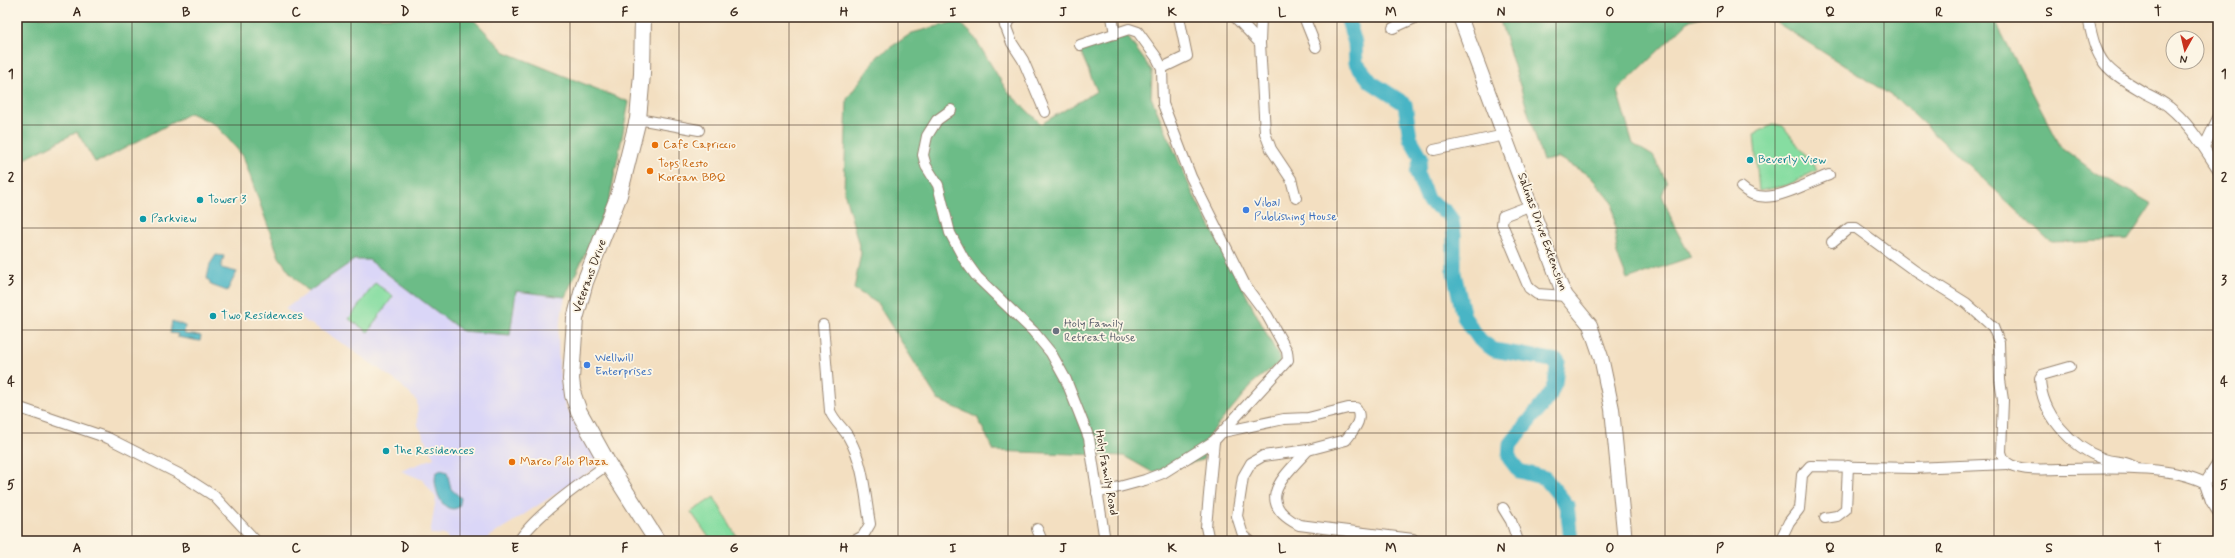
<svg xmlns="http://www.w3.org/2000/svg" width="2235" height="558" viewBox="0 0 2235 558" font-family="Mynerve,sans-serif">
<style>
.built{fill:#dad6f7}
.green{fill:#86dda1;stroke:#608460}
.forest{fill:#6cbc87;stroke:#547352}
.water{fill:#49b5c5;stroke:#427072}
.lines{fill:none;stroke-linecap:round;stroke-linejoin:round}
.river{stroke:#49b5c5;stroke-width:15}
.street-casing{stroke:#978470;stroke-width:12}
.secondary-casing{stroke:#978470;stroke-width:16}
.primary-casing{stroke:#978470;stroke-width:18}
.street{stroke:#fff;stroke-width:10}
.secondary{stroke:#fff;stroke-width:14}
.primary{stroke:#fff;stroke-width:16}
.grid{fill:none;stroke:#3b2a1e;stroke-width:1;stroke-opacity:0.55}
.food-dot{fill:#e8710a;stroke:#fcf5e5;stroke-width:1.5}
.culture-dot{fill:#0f9aa8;stroke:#fcf5e5;stroke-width:1.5}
.shop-dot{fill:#3f7fe0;stroke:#fcf5e5;stroke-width:1.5}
.worship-dot{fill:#6b7280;stroke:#fcf5e5;stroke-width:1.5}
.labels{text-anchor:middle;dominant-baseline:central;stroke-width:3.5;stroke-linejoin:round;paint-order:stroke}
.food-label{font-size:12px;fill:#c56008;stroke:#fcf5e5;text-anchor:start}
.culture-label{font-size:12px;fill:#0d838f;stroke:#fcf5e5;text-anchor:start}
.shop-label{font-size:12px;fill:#366cbe;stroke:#fcf5e5;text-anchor:start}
.street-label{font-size:12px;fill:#3b2a1e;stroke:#fcf5e5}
.worship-label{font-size:12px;fill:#5b616d;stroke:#fcf5e5;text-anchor:start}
.neatline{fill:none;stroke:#3b2a1e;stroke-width:1.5}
.grid-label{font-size:13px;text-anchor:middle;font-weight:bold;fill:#3b2a1e}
</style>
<rect width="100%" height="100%" fill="#fcf5e5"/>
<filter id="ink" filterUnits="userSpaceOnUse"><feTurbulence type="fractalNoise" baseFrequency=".025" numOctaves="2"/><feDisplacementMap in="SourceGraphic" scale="8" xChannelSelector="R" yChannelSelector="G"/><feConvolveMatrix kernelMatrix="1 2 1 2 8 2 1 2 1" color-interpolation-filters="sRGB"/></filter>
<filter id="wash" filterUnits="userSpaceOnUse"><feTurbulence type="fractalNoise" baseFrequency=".012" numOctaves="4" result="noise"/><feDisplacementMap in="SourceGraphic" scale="16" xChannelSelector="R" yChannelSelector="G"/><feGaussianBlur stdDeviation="0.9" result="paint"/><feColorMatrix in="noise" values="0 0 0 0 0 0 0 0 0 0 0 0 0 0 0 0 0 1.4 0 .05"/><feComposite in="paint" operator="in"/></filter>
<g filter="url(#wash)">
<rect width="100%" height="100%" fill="#f3dfc1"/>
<path class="built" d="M354,260H369L515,291L565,297L558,334L559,370L565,406L603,463L483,541H449L446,535L430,534L436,498L423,480L401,471L434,458L418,425L417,401L399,383L333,337L285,309L339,269Z"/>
<g class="green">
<path d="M1774,124L1783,126L1817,170L1788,185L1759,191L1754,134Z"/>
<path d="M375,283L393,296L368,332L349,319Z"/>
<path d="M714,497L739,541H708L710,539L691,512Z"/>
</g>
<g class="forest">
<path d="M17,17H471L505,52L629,102L609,202L565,297L516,291L510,335L462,331L369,260H354L308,292L291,274L279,257L243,156L216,125L190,113L103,160L95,162L77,132L17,163Z"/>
<path d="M1499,17H1701L1690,20L1617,91L1633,144L1653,156L1667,182L1662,195L1674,226L1691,257L1627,279L1617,254L1613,203L1590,176L1559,158L1543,161Z"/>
<path d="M1768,17H1993L2061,147L2093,171L2152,204L2128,240L2052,243L1898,100Z"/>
<path d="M958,21L973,35L1007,91L1041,124L1097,91L1080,50L1127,36L1152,71L1151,97L1192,192L1281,361L1254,382L1207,438L1203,460L1152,472L1124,456L994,451L977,417L938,400L877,303L854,289L861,253L844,191L847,99L878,56L891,47L912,33Z"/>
</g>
<g class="water">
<path d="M216,255L224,256L221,268L237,272L227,291L211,285L207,278L210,264Z"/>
<path d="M172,321L185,326L184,334L201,336L200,341L177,337L178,334L170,333Z"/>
<path d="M441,470L447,472L451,489L461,498L459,507C442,517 432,485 436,473Z"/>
</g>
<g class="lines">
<path class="river" d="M1347,17L1355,43L1356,63L1371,82L1405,104L1410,138L1421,157L1417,173L1428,201L1446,212L1452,220L1454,234V273L1464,317L1480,340L1494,350L1558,361L1555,383L1550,395L1510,445L1509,458L1519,471L1545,478L1567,505L1571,541"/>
</g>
</g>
<g filter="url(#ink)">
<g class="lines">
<defs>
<g id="street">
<path d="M1002,17L1012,43L1023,60L1045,112"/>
<path d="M1112,17L1115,34"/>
<path d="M1235,17L1260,43L1265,133L1271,149L1291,179L1296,198"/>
<path d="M1304,17L1316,47"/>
<path d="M2088,17C2097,65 2105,69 2145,93C2153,97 2162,101 2169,107C2190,124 2203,147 2218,169"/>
<path d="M1005,26L1013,17"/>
<path d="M1393,28L1417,17"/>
<path d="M1260,43L1261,17"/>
<path d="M1080,45L1129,29L1138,32L1157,58L1162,68L1163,104L1191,177L1246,287L1267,315L1287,351L1288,360L1214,441L1163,473L1145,480L1097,493"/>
<path d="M1162,68L1187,56L1179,17"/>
<path d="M951,110L937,120L927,136L923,155L926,166L938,185L950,233L964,259L977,277L1033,331L1051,353L1066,380L1089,438L1105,541"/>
<path d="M638,119L699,130"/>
<path d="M2204,147L2218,118"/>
<path d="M1434,150L1505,135"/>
<path d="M1741,187C1766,211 1802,184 1829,175"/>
<path d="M1532,205L1503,216L1502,224L1529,288L1537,294L1566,296"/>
<path d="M1832,242L1849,228H1856L1915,271L1966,303L1993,327L1999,342L2000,380L2003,400L2001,452C2003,461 2008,465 2017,467C2030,471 2046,469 2060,469C2102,469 2168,464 2205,483L2211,501L2218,512"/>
<path d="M823,325L830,411C835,423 844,428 849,438C864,464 865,495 870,524L863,536L854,541"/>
<path d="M2070,367L2042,375L2040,378C2041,414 2071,447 2104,459C2114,463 2121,460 2133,466"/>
<path d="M17,407L108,438L183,476L214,496L256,541"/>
<path d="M1223,432L1284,419L1308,418L1348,408H1356C1364,420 1353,430 1346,440L1308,450L1263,456L1251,463L1243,477L1237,516L1243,535L1250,541"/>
<path d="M1308,450C1285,476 1252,501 1299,525L1413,539"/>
<path d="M2205,483L2218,463"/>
<path d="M1503,508L1511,521L1518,541"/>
<path d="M1825,518L1837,516L1846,509L1848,466"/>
<path d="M1037,529L1042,541"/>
<path d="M519,541C534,516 583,482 608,464"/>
<path d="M1209,541L1206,527L1214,441"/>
<path d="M1780,541L1789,522L1799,509L1802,475L1810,466L1914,468L2007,464"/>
</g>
<path id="secondary" d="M1460,17L1561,287L1566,296L1590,325L1601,357L1612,409L1625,541"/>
<path id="primary" d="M643,17L642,74L638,119L619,195L585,282L575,319L571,379L573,395L579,412L608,464L657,541"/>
</defs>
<use href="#street" class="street-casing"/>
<use href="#secondary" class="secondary-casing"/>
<use href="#primary" class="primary-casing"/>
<use href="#street" class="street"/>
<use href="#secondary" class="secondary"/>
<use href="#primary" class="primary"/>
</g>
</g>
<path class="grid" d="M132,17V541M241,17V541M351,17V541M460,17V541M570,17V541M679,17V541M789,17V541M898,17V541M1008,17V541M1118,17V541M1227,17V541M1337,17V541M1446,17V541M1556,17V541M1665,17V541M1775,17V541M1884,17V541M1994,17V541M2103,17V541M17,125H2218M17,228H2218M17,330H2218M17,433H2218"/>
<g class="food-dot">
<circle cx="655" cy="145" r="4"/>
<circle cx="650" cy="171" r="4"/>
<circle cx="512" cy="462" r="4"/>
</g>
<g class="culture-dot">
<circle cx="1750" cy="160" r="4"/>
<circle cx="200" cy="200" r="4"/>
<circle cx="143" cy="219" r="4"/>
<circle cx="213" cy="316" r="4"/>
<circle cx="386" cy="451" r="4"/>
</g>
<g class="shop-dot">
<circle cx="1246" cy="210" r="4"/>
<circle cx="587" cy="365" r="4"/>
</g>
<circle class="worship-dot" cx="1056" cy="331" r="4"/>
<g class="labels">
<g class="food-label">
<text x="663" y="145">Cafe Capriccio</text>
<text x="658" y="164">Tops Resto<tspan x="658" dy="14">Korean BBQ</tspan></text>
<text x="520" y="462">Marco Polo Plaza</text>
</g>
<g class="culture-label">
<text x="1758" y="160">Beverly View</text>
<text x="208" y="200">Tower 3</text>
<text x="151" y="219">Parkview</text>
<text x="221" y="316">Two Residences</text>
<text x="394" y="451">The Residences</text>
</g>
<g class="shop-label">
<text x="1254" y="203">Vibal<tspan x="1254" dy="14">Publishing House</tspan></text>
<text x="595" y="358">Wellwill<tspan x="595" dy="14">Enterprises</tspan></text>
</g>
<g class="street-label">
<text transform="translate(1542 232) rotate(70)">Salinas Drive Extension</text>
<text transform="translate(590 276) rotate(-70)">Veterans Drive</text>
<text transform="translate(1106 473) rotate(80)">Holy Family Road</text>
</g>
<g class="worship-label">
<text x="1064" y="324">Holy Family<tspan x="1064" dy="14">Retreat House</tspan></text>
</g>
</g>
<rect width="2235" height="558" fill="none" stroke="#fcf5e5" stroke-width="44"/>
<g transform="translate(2185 50) rotate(188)"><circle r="19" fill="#fcf5e5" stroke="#afa495"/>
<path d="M0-3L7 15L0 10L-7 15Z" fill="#c8321e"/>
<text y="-6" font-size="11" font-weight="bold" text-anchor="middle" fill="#3b2a1e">N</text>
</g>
<rect x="22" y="22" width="2191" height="514" class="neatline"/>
<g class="grid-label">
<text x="77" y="16">A</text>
<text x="186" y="16">B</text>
<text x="296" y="16">C</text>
<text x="405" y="16">D</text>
<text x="515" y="16">E</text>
<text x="625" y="16">F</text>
<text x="734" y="16">G</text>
<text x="844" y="16">H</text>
<text x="953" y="16">I</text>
<text x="1063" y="16">J</text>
<text x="1172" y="16">K</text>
<text x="1282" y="16">L</text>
<text x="1391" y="16">M</text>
<text x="1501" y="16">N</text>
<text x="1610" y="16">O</text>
<text x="1720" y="16">P</text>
<text x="1830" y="16">Q</text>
<text x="1939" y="16">R</text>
<text x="2049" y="16">S</text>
<text x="2158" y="16">T</text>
<text x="11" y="78">1</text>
<text x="2224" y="78">1</text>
<text x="11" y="181">2</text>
<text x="2224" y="181">2</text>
<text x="11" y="284">3</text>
<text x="2224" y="284">3</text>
<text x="11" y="386">4</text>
<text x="2224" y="386">4</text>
<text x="11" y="489">5</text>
<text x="2224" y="489">5</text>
<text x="77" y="552">A</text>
<text x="186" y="552">B</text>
<text x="296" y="552">C</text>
<text x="405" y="552">D</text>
<text x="515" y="552">E</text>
<text x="625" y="552">F</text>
<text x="734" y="552">G</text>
<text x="844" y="552">H</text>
<text x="953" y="552">I</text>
<text x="1063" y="552">J</text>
<text x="1172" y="552">K</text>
<text x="1282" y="552">L</text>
<text x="1391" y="552">M</text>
<text x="1501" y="552">N</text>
<text x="1610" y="552">O</text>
<text x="1720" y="552">P</text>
<text x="1830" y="552">Q</text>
<text x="1939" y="552">R</text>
<text x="2049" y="552">S</text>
<text x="2158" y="552">T</text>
</g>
</svg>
